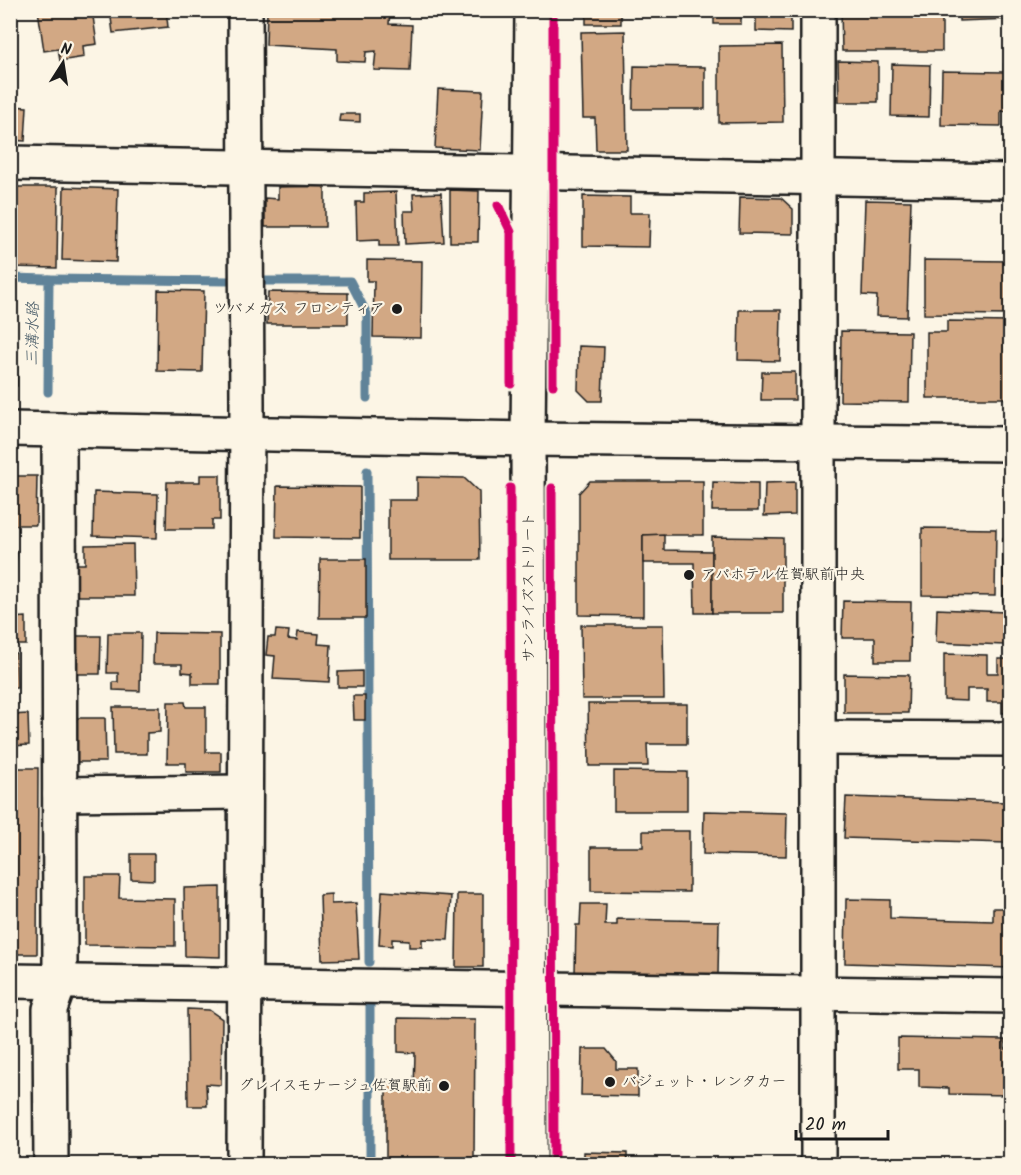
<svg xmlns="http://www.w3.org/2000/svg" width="1021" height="1175" viewBox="0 0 1021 1175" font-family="Kalam,'Klee One',sans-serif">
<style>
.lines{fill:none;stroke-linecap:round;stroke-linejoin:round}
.stream{stroke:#608399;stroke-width:9}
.building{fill:#d2a884;stroke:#1c1c1c;stroke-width:1.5}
.minor-casing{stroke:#1c1c1c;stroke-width:38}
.minor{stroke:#fcf5e5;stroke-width:33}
.cycleway-casing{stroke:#fcf5e5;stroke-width:13}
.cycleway{stroke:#d6006c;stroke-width:9}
.poi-dot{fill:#1c1c1c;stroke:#fcf5e5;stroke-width:2}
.labels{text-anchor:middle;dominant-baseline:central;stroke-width:4.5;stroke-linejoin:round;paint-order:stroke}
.poi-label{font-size:15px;fill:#1c1c1c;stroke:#fcf5e5;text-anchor:end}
.street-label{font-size:15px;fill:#1c1c1c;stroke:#fcf5e5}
.water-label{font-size:16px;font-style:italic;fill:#445865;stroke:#fcf5e5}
</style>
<rect width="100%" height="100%" fill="#fcf5e5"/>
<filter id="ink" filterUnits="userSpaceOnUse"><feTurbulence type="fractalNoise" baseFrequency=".0167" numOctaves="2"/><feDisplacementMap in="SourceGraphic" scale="12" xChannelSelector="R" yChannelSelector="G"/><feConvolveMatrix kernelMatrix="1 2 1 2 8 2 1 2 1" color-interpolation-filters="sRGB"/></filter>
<g filter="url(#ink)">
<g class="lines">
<g class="stream">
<path d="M10,278L49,279L48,392"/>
<path d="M49,279L229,281"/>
<path d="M260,281H350L367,314V398"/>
<path d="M367,471L369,962"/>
<path d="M370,1003V1164"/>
</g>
</g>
<g class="building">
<path d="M38,10H92L97,44L83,46L84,57L60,61L58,49L44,51Z"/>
<path d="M110,10H166L168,27L113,33Z"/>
<path d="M267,10H390L389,24L412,25L410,71L374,70L376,51L366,52L365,62L337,61V49L266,45Z"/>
<rect x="586" y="10" width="35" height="14"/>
<rect x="714" y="10" width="27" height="14"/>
<path d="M756,10H791V32L756,31Z"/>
<path d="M841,10H942V51H842Z"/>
<path d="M959,10H1010V19L959,21Z"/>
<path d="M625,31L627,150H596L595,118H583L581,32Z"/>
<path d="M782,45L783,122L719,123V46Z"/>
<path d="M838,61L878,62V102H839Z"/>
<path d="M892,64L930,65L929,117L891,116Z"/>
<path d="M1004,64H1010V112L1001,111V126L941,125L942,71L1004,72Z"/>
<path d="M634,66L705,67V109H633Z"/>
<path d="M438,89L483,91L480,150L435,148Z"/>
<path d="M10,106L27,107L25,141L10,140Z"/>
<path d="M340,114H360V122L339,121Z"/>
<path d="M325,186V227H265V198L278,199V187Z"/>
<path d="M10,187H58L57,268L10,267Z"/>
<path d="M64,187L118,189L116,262L62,260Z"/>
<path d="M450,190L479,191L478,242H450Z"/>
<path d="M396,192L398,246H379V240L357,241L356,202H364V193Z"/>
<path d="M441,193L444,242L405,244L404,211H414L413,194Z"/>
<path d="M583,196L630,197V213H650L649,247L583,246Z"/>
<path d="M740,197L781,198L793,209V234L739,233Z"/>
<path d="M865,200L911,201L907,317L876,316L877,296L862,295Z"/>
<path d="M367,260L422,261L421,338L373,337L374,281H367Z"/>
<path d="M924,260L1010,261V315L924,314Z"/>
<path d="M158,290L204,291L202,372L157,371Z"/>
<path d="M268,292L348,293V324H267Z"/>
<path d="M739,310H781L780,361L738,360Z"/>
<path d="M947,321L1010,322V398H927V332H947Z"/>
<path d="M841,331L910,332L909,402L840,401Z"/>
<rect x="10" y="345" width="7" height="41"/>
<path d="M579,346L604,347L602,401H589L578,390Z"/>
<path d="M762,372H795V400H761Z"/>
<path d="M200,475H220V520H212V529H166L167,482H200Z"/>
<path d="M10,476H37L36,525H10Z"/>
<path d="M417,477L464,478L479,492L480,560H388V500H417Z"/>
<path d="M590,481H703V535H643V616L579,615V493Z"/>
<path d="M713,482L758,483V511H712Z"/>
<path d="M795,482V515L764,516L765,483Z"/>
<path d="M277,486L360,487V538L276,537Z"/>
<path d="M94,492L158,494L157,538L93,536Z"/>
<path d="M922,528L996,529L995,596L922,595Z"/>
<path d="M664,534V550L712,551V613H695L694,563H643V535Z"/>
<path d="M712,537L783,538V613H712Z"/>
<rect x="1003" y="538" width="7" height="63"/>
<path d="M133,544L134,596H74V564H85V545Z"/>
<path d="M10,550L17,551L15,579H10Z"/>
<path d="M320,559H366V618H319Z"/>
<path d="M843,601L911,602L910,661H875V638H842Z"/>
<path d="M937,609L1005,612L1004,645L936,642Z"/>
<path d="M26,617V645H10V618Z"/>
<path d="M581,625H663L664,699H582Z"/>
<path d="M276,630L289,631L288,639L297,640L298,632L319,634L318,644L331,645L329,682L273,679L275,656L266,655L268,637H275Z"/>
<path d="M108,633H141L140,691L113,690V682H118V673H107Z"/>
<path d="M154,633L220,634V684H192V673L182,672V664H153Z"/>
<path d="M77,636H101L100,674H76Z"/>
<path d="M10,653H16L17,688H10Z"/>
<path d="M944,654L987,655V673H998V659H1010V713H1002V702H987V689H967V701L944,700Z"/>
<path d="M362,671V687H338V672Z"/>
<path d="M844,674L909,675L908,713H844Z"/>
<path d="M353,696H365V720H354Z"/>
<path d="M168,702H185L186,707H206V752H221V772H186V763H167Z"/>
<path d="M588,704H687V744H647L648,766H589Z"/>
<path d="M113,707H160V732L147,733V754H114Z"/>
<path d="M28,714L29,745L10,746V715Z"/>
<path d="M76,718H105L106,762H76Z"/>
<path d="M10,768H38L37,954H10Z"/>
<path d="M614,771L687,772V811H614Z"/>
<path d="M846,797L1007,802L1006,843L844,838Z"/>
<path d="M704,811L787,813L786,856L703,854Z"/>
<path d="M643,831H689V892L591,891V847H643Z"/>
<path d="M131,854H154V880L131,879Z"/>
<path d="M85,876H120L119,898L175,899V946L85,945Z"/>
<path d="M220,887V957L185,956L184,888Z"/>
<path d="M382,891L451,896L448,940L422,939V947H409V940L392,939V946L379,945Z"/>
<path d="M331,894V904L356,903L359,959L322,960L320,895Z"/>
<path d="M457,894H483V967H456Z"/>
<path d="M846,899L890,900V918L993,921V908H1005V920H1010V968L845,963Z"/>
<path d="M581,904H606L605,925H617V919L719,921L718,975L575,973L576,925H580Z"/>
<path d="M187,1009L209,1010L222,1019L221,1085L206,1084L207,1106H188Z"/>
<path d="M398,1018L475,1019L474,1158H386V1080H396V1091H414L415,1053L398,1052Z"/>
<path d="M898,1038L1005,1040V1049H1010V1095L949,1094V1088L919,1087V1069H898Z"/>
<path d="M582,1049H606L616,1061V1069H638V1096L581,1095Z"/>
<path d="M584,1152L627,1153V1164H584Z"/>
</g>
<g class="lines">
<defs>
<g id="minor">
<path d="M10,163L1010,181"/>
<path d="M10,429L528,439L1010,444"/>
<path d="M819,738L1010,739"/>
<path d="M60,794L244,792"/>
<path d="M10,981L1010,996"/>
<path d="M51,1164L50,1009L60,981L59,430"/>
<path d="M244,1164L247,403L245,10"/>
<path d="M530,1164L528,439L532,10"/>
<path d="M818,1164V10"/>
</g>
</defs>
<use href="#minor" class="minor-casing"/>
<use href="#minor" class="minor"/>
<defs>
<g id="cycleway">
<path d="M498,205L511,232V384"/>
<path d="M553,385V10"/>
<path d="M510,488L511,1164"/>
<path d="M552,488L554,1164"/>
</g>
</defs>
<use href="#cycleway" class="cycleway-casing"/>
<use href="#cycleway" class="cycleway"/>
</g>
</g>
<g class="poi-dot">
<circle cx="397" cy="309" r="6"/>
<circle cx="689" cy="575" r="6"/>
<circle cx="610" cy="1082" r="6"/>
<circle cx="444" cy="1086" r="6"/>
</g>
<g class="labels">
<g class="poi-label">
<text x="385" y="309">ツバメガス フロンティア</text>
<text x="701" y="575" text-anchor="start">アパホテル佐賀駅前中央</text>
<text x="622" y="1082" text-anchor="start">バジェット・レンタカー</text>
<text x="432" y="1086">グレイスモナージュ佐賀駅前</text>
</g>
<g class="street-label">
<text transform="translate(529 587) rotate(-90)">サンライズストリート</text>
</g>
<g class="water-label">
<text transform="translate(33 334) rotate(-89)">三溝水路</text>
</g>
</g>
<rect width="1021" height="1175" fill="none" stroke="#fcf5e5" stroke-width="36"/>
<rect x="18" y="18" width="985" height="1139" fill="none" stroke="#1c1c1c" stroke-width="2" filter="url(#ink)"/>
<g transform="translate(63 63) rotate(12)" stroke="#fcf5e5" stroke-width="4.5" paint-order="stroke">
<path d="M0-4.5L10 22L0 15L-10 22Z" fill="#1c1c1c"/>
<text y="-9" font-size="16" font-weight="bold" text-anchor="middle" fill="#1c1c1c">N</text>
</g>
<path d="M796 1130v9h92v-9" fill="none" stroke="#1c1c1c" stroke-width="3"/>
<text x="805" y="1130" font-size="18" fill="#1c1c1c" stroke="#fcf5e5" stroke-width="4.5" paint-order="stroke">20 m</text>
</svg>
